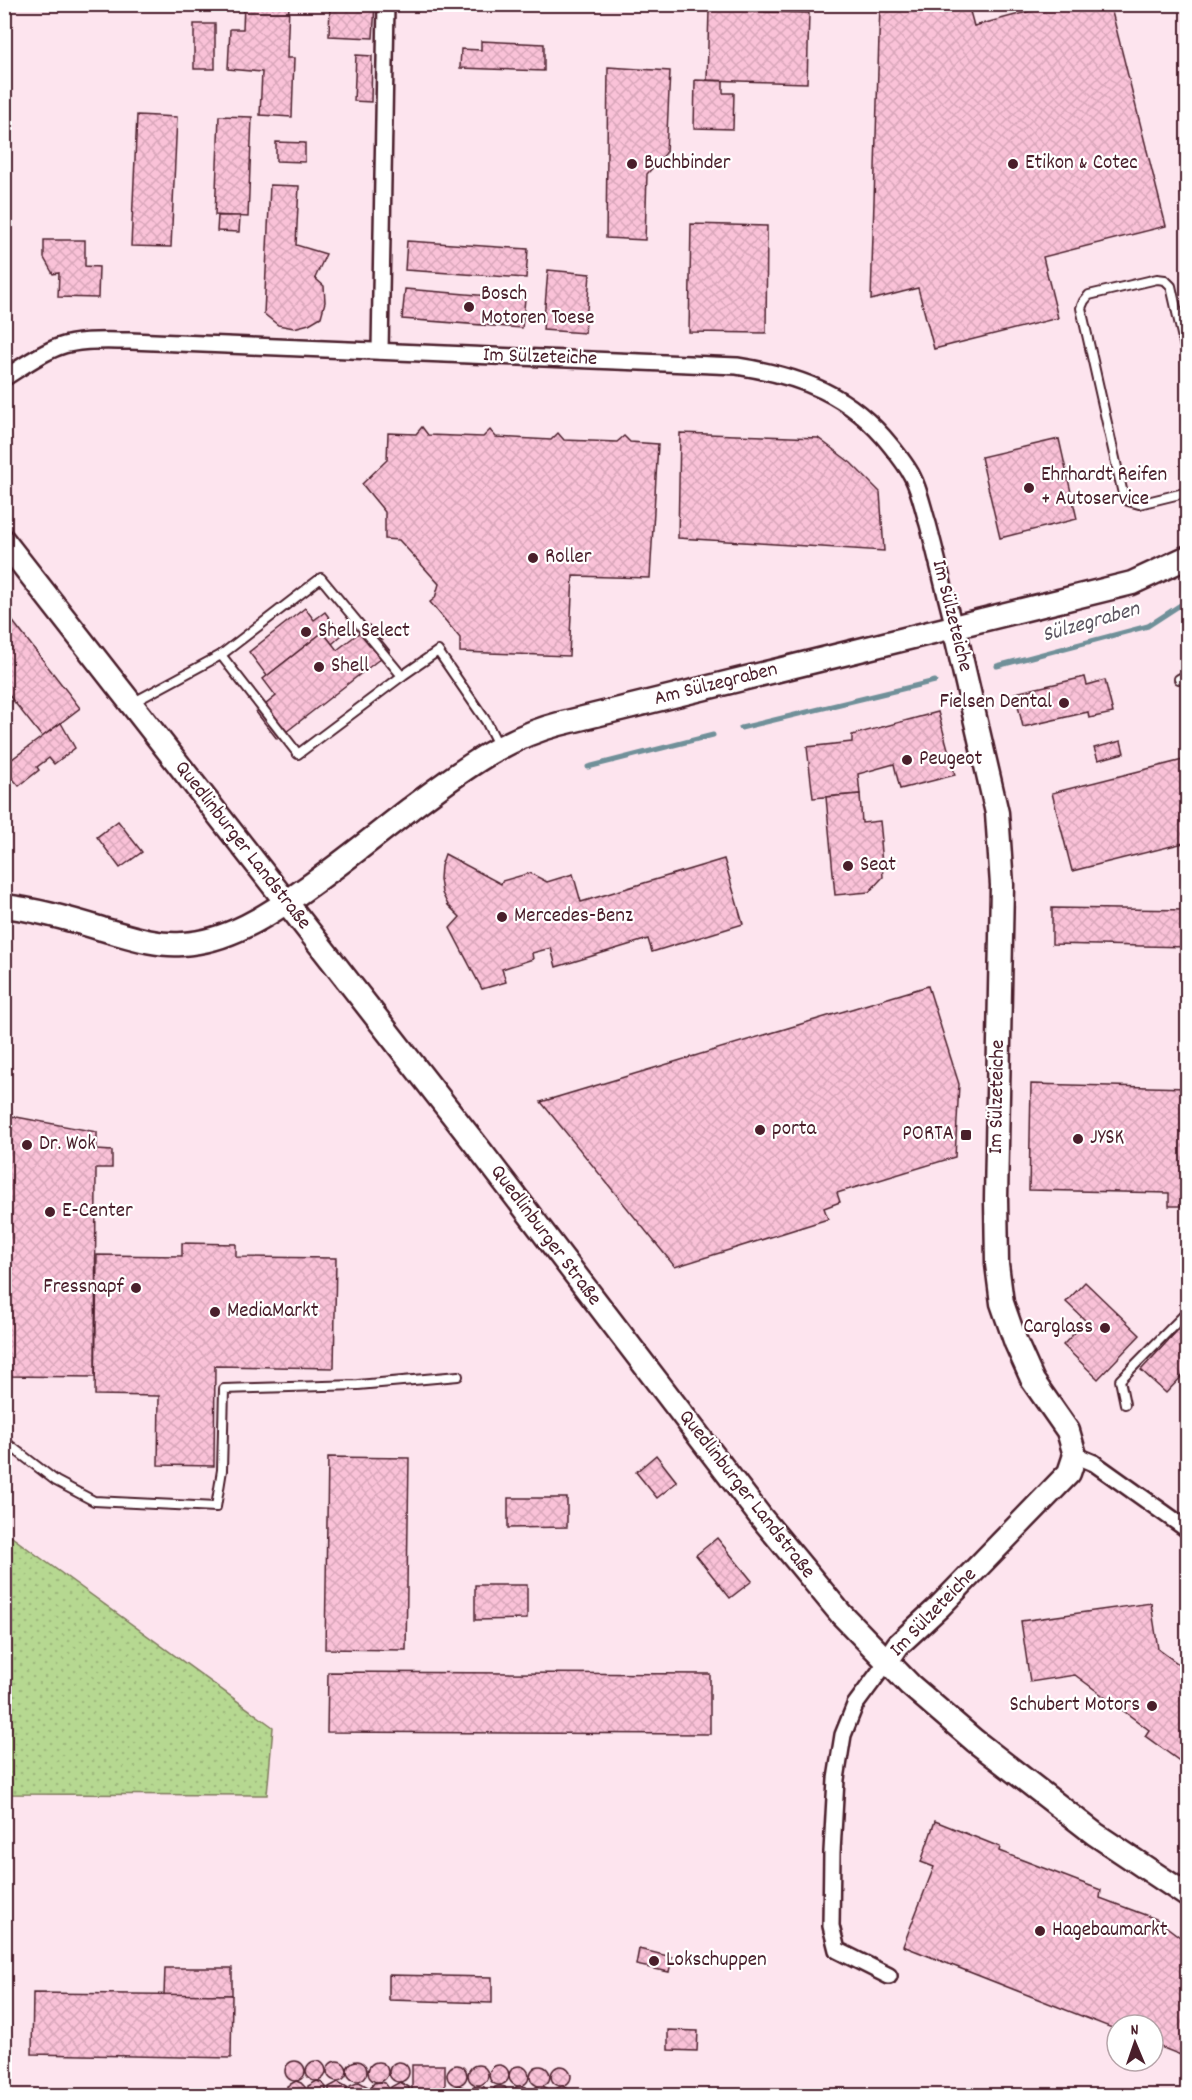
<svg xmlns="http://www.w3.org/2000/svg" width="1192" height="2100" viewBox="0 0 1192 2100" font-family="Dekko,sans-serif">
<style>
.built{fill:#fde4ee;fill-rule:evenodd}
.grass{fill:url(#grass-dots);stroke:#807c5e;stroke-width:1.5}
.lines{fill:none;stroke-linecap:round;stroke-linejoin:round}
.stream{stroke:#709099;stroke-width:5}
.building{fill:url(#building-cross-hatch);stroke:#4a1f2b;stroke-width:1.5}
.lane-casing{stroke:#4a1f2b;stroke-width:12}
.street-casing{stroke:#4a1f2b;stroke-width:20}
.secondary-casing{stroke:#4a1f2b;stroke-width:27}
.lane{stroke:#fff;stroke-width:8}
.street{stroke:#fff;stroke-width:15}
.secondary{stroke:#fff;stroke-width:22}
.poi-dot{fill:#4a1f2b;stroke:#fff;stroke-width:2}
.labels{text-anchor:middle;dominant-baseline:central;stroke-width:4.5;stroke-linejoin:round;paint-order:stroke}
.poi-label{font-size:21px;fill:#4a1f2b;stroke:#fff;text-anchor:start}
.street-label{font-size:21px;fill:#4a1f2b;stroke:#fff}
.water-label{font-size:22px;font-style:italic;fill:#5d5762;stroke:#fff}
</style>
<defs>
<pattern id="grass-dots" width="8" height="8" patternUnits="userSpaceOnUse" patternTransform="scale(1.5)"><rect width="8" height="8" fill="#b6d891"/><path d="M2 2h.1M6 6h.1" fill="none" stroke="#9eb97d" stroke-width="1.8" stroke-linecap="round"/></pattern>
<pattern id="building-cross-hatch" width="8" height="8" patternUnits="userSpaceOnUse" patternTransform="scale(1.5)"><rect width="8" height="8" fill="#fac2d8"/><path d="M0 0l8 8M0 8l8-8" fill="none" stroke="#d8a6ba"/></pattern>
</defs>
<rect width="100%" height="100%" fill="#fef3f7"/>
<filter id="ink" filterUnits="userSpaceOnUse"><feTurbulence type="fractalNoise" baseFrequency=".0167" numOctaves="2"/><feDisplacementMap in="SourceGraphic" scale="12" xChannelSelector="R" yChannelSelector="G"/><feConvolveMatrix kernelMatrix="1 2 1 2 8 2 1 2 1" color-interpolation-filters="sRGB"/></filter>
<g filter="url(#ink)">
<path class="built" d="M5,5H1187V2095H5V1794L267,1795L273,1727L5,1532ZM1117,2025H1153V2061H1117Z"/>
<path class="grass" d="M5,1532L273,1727L267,1795L5,1794Z"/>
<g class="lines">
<g class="stream">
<path d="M997,666L1148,626L1188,600"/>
<path d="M741,728L935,681"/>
<path d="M588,767L713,735"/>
</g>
</g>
<g class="building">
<path d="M244,4H289L287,58H294L292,117L260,115L262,72L228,69L230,29H243Z"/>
<path d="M330,4H375L373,38L329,36Z"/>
<path d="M880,4H968L974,26L1057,4H1110L1166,226L1043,257L1058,318L934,349L918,288L871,300Z"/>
<path d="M709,10L809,13L807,83L707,80Z"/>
<rect x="194" y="24" width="21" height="45"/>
<path d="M481,41L544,44V71L460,68L461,49L481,50Z"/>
<path d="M356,55L372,56L371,102L354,101Z"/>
<path d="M608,67L670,71L666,153L647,174L645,240L606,238Z"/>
<path d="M695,80L723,81V93H734L733,129L694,128Z"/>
<path d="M137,115L177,117L171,247L131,246Z"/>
<path d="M219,116L252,117L248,217L215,215Z"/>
<path d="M276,142L305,143V162L276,161Z"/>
<path d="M270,185L299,186L296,245L326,254L315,278L324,286L325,302L321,317L309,324L294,328L278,325L264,314Z"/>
<path d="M218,216H240L239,232L217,231Z"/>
<path d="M691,224L767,226L766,333L689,332Z"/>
<path d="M44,240H85V266L99,267L98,298L58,297L59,273L53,274L44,258Z"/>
<path d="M407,241L528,249L526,278L405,270Z"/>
<path d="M548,270L590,274L585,333L543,330Z"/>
<path d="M405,289L525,299L522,328L402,319Z"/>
<path d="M422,427L428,435L483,437L490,430L496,437L551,440L558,433L564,440L617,442L624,436L630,442L658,444L650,578L573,576L569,656L460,652V638L430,602L435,598L439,584L399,540L385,539V512L362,484L387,460L388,433L416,434Z"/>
<path d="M680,433L818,438L851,463L880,492L884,551L678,538Z"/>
<path d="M1059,439L1077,519L1000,538L981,457Z"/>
<path d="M305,608L314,620L325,612L342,635L332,644L323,632L267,676L249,652Z"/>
<path d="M4,610L80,708L42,737L4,689Z"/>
<path d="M369,625L390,651L277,739L256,712L276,696L263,679L323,632L337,650Z"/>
<path d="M1085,677L1087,685L1105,680L1113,713L1089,718L1088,712L1023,727L1015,693Z"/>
<path d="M938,712L955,775L900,789L894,764L858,774L860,794L813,798L807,747L852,742V735Z"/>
<path d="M61,723L75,748L54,764L49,758L37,767L39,770L19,786L4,768V765Z"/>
<path d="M1121,741L1124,753L1098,760L1094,748Z"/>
<path d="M1183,760L1188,777V842L1072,871L1052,793Z"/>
<path d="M860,794L862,823L880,821L882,841H880L883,877L869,892L835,895L826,797Z"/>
<path d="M118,821L142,852L120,868L97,837Z"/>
<path d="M445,854L501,884L502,881L530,873L547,882L573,874L581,902L724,859L743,924L652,952L648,939L556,967L551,948L532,953L533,959L502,969L506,982L482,989L450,928L460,917L448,905L442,893L440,879L441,866Z"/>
<path d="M1052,908L1188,910V947L1052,944Z"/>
<path d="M928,986L959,1084L955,1157L837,1193L840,1202L824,1208L828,1219L675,1267L541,1102Z"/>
<path d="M1031,1084L1188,1088V1206H1169V1193L1029,1190Z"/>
<path d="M11,1116L97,1132V1150L112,1151V1168H96L95,1377L4,1376V1123H10Z"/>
<path d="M182,1243L236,1244V1257L336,1258L334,1368L215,1366L214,1466L158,1465L159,1396L95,1395L97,1255L182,1256Z"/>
<path d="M1085,1282L1140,1335L1098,1379L1063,1345L1086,1321L1066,1302Z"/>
<path d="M1188,1319V1370L1166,1393L1141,1370Z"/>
<path d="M656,1455L677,1482L657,1498L636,1472Z"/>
<path d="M328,1457L409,1458L406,1650L325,1649Z"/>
<path d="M508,1498H567V1527L508,1528Z"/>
<path d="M717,1538L752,1581L730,1598L696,1555Z"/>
<path d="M475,1585H527V1619L475,1620Z"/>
<path d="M1151,1603L1158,1649L1188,1671V1767L1145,1736L1149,1730L1075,1675L1030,1682L1021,1621Z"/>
<path d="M328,1672L710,1674V1734L327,1732Z"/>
<path d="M935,1821L1000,1847L999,1851L1101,1890L1100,1898L1156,1919L1188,1943V2058L1153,2044V2025H1117V2030L903,1946L934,1867L921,1862Z"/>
<path d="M639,1949L672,1957L669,1972L636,1965Z"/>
<path d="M165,1968H232V1995H164Z"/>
<path d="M389,1975L492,1977V2003L389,2000Z"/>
<path d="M33,1993L232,1995L231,2058L32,2054Z"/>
<rect x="4" y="1996" width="5" height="55"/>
<path d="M668,2030L698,2031L697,2051L668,2050Z"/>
<circle cx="357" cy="2071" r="10"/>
<circle cx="295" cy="2071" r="10"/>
<circle cx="316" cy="2071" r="10"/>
<circle cx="337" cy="2071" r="10"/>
<circle cx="378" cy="2072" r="10"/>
<circle cx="399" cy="2072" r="10"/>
<circle cx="457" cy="2075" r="10"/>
<rect x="412" y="2065" width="33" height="31"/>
<circle cx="478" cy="2075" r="10"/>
<circle cx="499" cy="2075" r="10"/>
<circle cx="561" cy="2076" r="10"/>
<circle cx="540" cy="2076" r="10"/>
<circle cx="519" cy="2076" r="10"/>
<path d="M296,2081L301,2083L305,2087V2096H287V2086Z"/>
<path d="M317,2081L322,2083L326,2087V2096H308V2086Z"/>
<path d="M338,2082L347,2087V2096H329V2087Z"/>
<path d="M359,2082L368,2087V2096H349L350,2086Z"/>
<path d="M380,2082L385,2083L388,2087L389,2096H370L371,2087L374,2083Z"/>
<path d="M400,2082L409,2087V2096H390L391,2087Z"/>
<path d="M458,2085L463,2087L468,2096H448L449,2090Z"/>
<path d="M479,2086L484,2087L489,2096H469L474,2087Z"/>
<path d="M500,2086L505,2087L510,2096H490L495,2087Z"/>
<path d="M521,2086L526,2087L531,2096H511L516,2087Z"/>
<path d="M542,2086L547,2088L551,2096H531L536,2087Z"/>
<path d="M562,2086L567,2088L572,2096H552L557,2088Z"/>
</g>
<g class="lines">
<defs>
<g id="lane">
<path d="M1188,361L1171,286L1165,280L1157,279L1089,295L1084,301L1081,308L1123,494L1128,501L1139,504L1188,492"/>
<path d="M221,655L298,754L402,676"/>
<path d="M1179,679L1188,674"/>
<path d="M134,702L221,655L321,578L402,676L438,651L486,721L498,745"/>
<path d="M1125,1404L1120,1380L1188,1311"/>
<path d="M4,1441L56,1481L94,1501L216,1507L222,1470L224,1389L358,1385L458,1376"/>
</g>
<g id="street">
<path d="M380,351L386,4"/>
<path d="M4,378C22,367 39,354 58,347C80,339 107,341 130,341L737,366C801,376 850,394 891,446C899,456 907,466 912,476C920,491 923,509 928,524C937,558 945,593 954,627"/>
<path d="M1075,1455L1094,1463L1188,1530"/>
<path d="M886,1663L855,1705L843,1735L836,1779L832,1852L831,1926L837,1950L889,1976"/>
</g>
<g id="secondary">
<path d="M4,541L480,1150L760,1516L841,1614L910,1685L975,1741L1095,1834L1188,1896"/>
<path d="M4,906C38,910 70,919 102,929C128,936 155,946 182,944C227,942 269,915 305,889C341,864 375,836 410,809C457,774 501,739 559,724L1132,583L1188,557"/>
<path d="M886,1663L898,1645L939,1607L1069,1473L1075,1455L1068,1431L1033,1381L1016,1343L1002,1303L997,1264L996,1199L1002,885L997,813L954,627"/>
</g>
</defs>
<use href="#lane" class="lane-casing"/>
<use href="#street" class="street-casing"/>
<use href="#secondary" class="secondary-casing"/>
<use href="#lane" class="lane"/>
<use href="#street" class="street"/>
<use href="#secondary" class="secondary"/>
</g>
</g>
<g class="poi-dot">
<circle cx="632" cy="164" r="6"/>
<circle cx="1013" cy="164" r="6"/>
<circle cx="469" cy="307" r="6"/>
<circle cx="1029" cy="488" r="6"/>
<circle cx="533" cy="558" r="6"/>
<circle cx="306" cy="632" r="6"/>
<circle cx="319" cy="667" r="6"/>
<circle cx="1064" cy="703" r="6"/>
<circle cx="907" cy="760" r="6"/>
<circle cx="848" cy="866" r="6"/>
<circle cx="502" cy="917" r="6"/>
<circle cx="760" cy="1130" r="6"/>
<rect x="960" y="1129" width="12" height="12" rx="3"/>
<circle cx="1078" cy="1139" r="6"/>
<circle cx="27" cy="1145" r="6"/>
<circle cx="50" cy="1212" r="6"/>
<circle cx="136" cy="1288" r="6"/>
<circle cx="215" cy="1312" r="6"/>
<circle cx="1105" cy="1328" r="6"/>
<circle cx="1152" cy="1706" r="6"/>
<circle cx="1040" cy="1931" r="6"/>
<circle cx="654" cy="1961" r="6"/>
</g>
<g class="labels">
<g class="poi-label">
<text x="644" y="164">Buchbinder</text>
<text x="1025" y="164">Etikon &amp; Cotec</text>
<text x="481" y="295">Bosch<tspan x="481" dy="24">Motoren Toese</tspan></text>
<text x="1041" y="476">Ehrhardt Reifen<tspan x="1041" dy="24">+ Autoservice</tspan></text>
<text x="545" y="558">Roller</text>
<text x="318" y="632">Shell Select</text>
<text x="331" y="667">Shell</text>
<text x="1052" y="703" text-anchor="end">Fielsen Dental</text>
<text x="919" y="760">Peugeot</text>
<text x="860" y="866">Seat</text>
<text x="514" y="917">Mercedes-Benz</text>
<text x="772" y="1130">porta</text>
<text x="954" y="1135" text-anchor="end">PORTA</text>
<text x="1090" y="1139">JYSK</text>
<text x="39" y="1145">Dr. Wok</text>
<text x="62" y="1212">E-Center</text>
<text x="124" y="1288" text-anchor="end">Fressnapf</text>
<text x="227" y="1312">MediaMarkt</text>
<text x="1093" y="1328" text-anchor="end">Carglass</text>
<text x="1140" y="1706" text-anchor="end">Schubert Motors</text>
<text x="1052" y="1931">Hagebaumarkt</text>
<text x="666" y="1961">Lokschuppen</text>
</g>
<g class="street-label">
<text transform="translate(540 358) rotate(2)">Im Sülzeteiche</text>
<text transform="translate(951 616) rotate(76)">Im Sülzeteiche</text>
<text transform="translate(716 685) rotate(-14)">Am Sülzegraben</text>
<text transform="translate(242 846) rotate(52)">Quedlinburger Landstraße</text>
<text transform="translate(998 1097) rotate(-89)">Im Sülzeteiche</text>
<text transform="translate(545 1236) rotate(53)">Quedlinburger Straße</text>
<text transform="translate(746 1495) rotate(52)">Quedlinburger Landstraße</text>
<text transform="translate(934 1613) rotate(-46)">Im Sülzeteiche</text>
</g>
<g class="water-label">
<text transform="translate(1091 623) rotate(-16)">Sülzegraben</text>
</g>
</g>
<rect width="1192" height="2100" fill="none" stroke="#fff" stroke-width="24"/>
<rect x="12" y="12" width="1168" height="2076" fill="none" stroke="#4a1f2b" stroke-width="2" filter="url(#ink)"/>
<g transform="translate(1135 2043) rotate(358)"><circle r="28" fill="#ffffff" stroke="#b7a5aa" stroke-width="1.5"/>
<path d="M0-4.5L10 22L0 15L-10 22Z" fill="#4a1f2b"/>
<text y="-9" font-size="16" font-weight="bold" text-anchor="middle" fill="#4a1f2b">N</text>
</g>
</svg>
